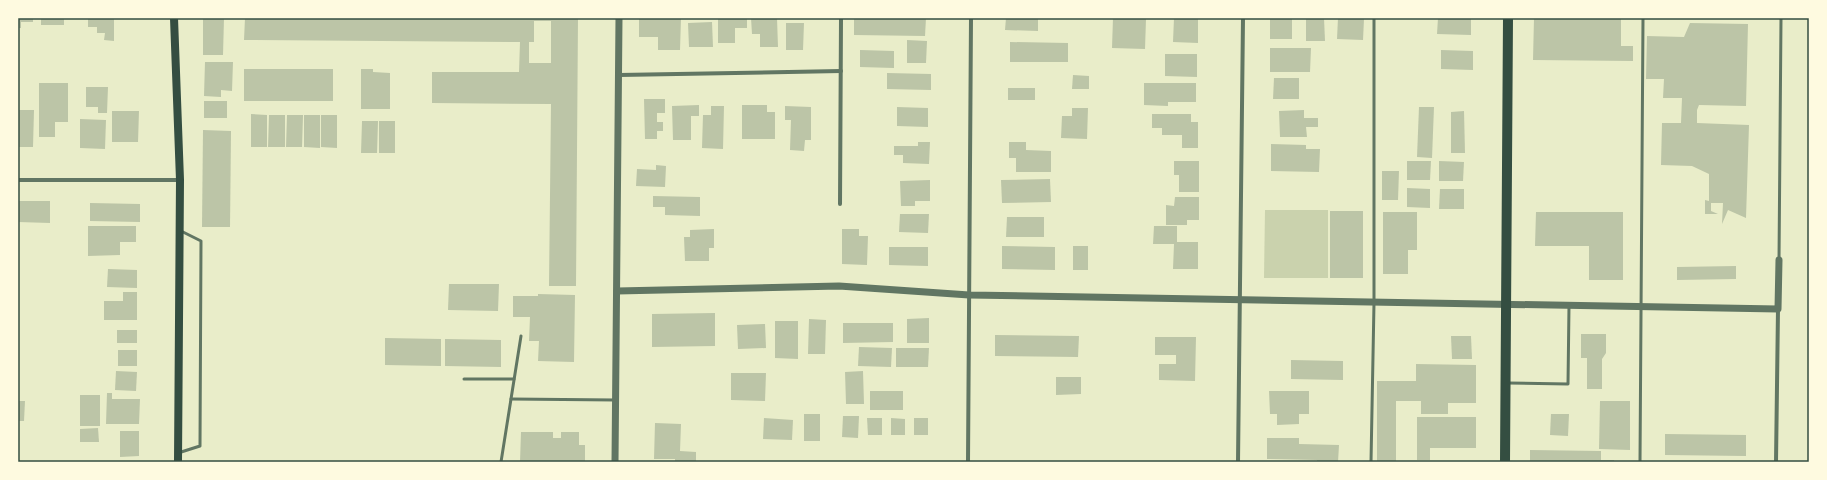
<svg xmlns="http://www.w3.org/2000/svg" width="1827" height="480" viewBox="0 0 1827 480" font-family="'IBM Plex Sans',sans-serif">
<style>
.green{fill:#cad2ad}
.building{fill:#bcc5a7;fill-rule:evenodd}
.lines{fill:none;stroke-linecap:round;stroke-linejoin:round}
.service{stroke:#617663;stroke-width:3}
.minor{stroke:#617663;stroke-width:4}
.tertiary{stroke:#617663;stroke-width:7}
.secondary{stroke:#344e41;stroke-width:8}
.primary{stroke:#344e41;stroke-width:10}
.neatline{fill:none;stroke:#344e41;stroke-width:1.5}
</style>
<rect width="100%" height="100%" fill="#e9edc9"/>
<path class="green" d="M1265,210H1328V278H1264Z"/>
<g class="building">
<path d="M18,18H33V22H21V28H18Z"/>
<rect x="41" y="18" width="23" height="7"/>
<path d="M88,18H114V41L104,40L105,33H97V27H88Z"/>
<path d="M203,18H224L223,55H203Z"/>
<path d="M245,18H578L576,286H549L551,104L432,103V72H519L520,42L244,40ZM534,21H551V63H529V42H534Z"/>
<path d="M639,18H681L680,50H658V37H639Z"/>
<path d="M718,18H747V28H735V43H718Z"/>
<path d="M751,18H777L778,47H760V34H752Z"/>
<path d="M854,18H926L925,36L854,35Z"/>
<path d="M1006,18H1038V31L1005,30Z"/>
<path d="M1113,18L1146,19L1145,49L1112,48Z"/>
<path d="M1174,18L1198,19V43L1173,42Z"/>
<rect x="1270" y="18" width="22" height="21"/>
<path d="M1306,18H1324L1325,41H1306Z"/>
<path d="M1338,18L1364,19L1363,40L1337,39Z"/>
<path d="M1438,18L1471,19V35L1437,34Z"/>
<path d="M1534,18H1621V46H1633V61L1533,60Z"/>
<path d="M712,22L713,47H689L688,23Z"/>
<path d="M786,23H804L803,50H786Z"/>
<path d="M1690,23L1748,24L1746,106L1699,105L1697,110V123L1749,125L1746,218L1728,210L1722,224L1723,203H1711V211L1718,214H1705V200L1709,201V174L1692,166L1661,165L1662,123H1681L1682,98H1663L1664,79H1646L1647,36L1684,37Z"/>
<path d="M907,40L927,41L926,63H907Z"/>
<path d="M1010,42L1068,43V62H1010Z"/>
<path d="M1270,48H1311L1310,72H1270Z"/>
<path d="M860,50L894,51V68L860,67Z"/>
<path d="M1441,50L1473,51V70L1441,69Z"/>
<path d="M1165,54H1197V77L1165,76Z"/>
<path d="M205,62H233L232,91L221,90V97L204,96Z"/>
<rect x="244" y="69" width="89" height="32"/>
<path d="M361,69H373V72L390,73V109H361Z"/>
<path d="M887,73L931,74V90L887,89Z"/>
<path d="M1073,75L1089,76V89H1072Z"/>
<path d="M1274,78H1299V99H1273Z"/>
<path d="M39,83H68V122H55V137H39Z"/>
<path d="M1144,83H1196V102H1168V106L1144,105Z"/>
<path d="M86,87H108L107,113H98V107H86Z"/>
<rect x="1008" y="88" width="27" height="12"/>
<path d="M644,99H665V113H657V122H663V131H657V139H645Z"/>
<rect x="204" y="101" width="23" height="17"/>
<path d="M699,105V116H691V140H673L672,106Z"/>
<path d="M742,105H767V112H775V139H742Z"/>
<path d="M711,106H724L723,149L702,148L703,115H711Z"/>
<path d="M785,106L811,107V140H805L804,151L790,150L791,120H785Z"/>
<path d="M897,107L928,108V127L897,126Z"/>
<path d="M1419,107H1434L1432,158L1417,157Z"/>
<path d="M1072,108H1088L1087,139L1061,138L1062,116H1072Z"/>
<path d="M18,110H34L33,147H18Z"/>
<path d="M1304,110V118H1318V127H1306L1307,137H1280L1279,111Z"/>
<path d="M112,111H139L138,142H112Z"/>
<path d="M1464,111L1465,153H1451V112Z"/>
<path d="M251,114L267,115V147H251Z"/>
<path d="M1152,114H1191V122H1198V148H1182V135H1162V128H1152Z"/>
<path d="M269,115H285V147H268Z"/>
<path d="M287,115H303L302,147H286Z"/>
<path d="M304,115H320V148L304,147Z"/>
<path d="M321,115H337V148L321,147Z"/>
<path d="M80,119L106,120L105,149L80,148Z"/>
<path d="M362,121H378L377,153H361Z"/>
<rect x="379" y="121" width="16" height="32"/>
<path d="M203,130L231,131L230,227H202Z"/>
<path d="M918,142H930L929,164L903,163V155H894V146H918Z"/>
<path d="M1009,142H1026V150L1051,151V172H1016V158H1009Z"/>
<path d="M1271,144L1306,145V149H1320L1319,172L1271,171Z"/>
<path d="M1174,161H1199V192H1179V175H1174Z"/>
<path d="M1407,161H1431L1430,180H1407Z"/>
<path d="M1439,161L1464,162L1463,181H1439Z"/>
<path d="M656,165L666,166L665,187L636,186L637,169L656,170Z"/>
<path d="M1382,171H1399L1398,200H1382Z"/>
<path d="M1050,179L1051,202L1002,203L1001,180Z"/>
<path d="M930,180V201H915V206H901L900,181Z"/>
<path d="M1407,188L1430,189V208L1407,207Z"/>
<path d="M1440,189H1464V209H1439Z"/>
<path d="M653,196L700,197V216L665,215V207H653Z"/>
<path d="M1175,197H1199V220H1187V225H1166V205L1174,206Z"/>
<path d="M18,201H50V223L18,222Z"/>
<path d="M90,203L140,204V222L90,221Z"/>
<rect x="1330" y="211" width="33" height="67"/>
<path d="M1383,212H1417V250H1408V274H1383Z"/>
<path d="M1536,212H1623V280H1589V246H1535Z"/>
<path d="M900,214H929L928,233L899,232Z"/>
<path d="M1007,217H1044V237H1006Z"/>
<path d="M88,226H136V242H120V255L88,256Z"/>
<path d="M1154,226H1177V242H1198V269H1173L1174,244H1153Z"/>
<path d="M714,229V248H709V261H685L684,237H690V230Z"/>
<path d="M842,229H859V236H868L867,265L842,264Z"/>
<path d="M1002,246L1055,247V270L1002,269Z"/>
<rect x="1073" y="246" width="15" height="24"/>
<path d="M889,247H928V266L889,265Z"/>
<path d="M1736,266V279L1677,280V267Z"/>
<path d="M108,269L137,270V288L107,287Z"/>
<path d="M449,284H499L498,311L448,310Z"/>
<path d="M123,292H137V320H104V301H123Z"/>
<path d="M538,294L575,295L574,362L538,361L539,341H529L530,317H513V296H538Z"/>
<path d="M715,313V346L652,347V314Z"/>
<path d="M929,318V343H907V319Z"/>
<path d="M809,319L826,320L825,354H808Z"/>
<path d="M775,321H798V359L775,358Z"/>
<path d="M843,323H893V342L843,343Z"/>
<path d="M765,324L766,348L738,349L737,325Z"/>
<rect x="117" y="330" width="20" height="13"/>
<path d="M1581,334H1606V353L1602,359V389H1587V358H1581Z"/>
<path d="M995,335L1079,336L1078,357L995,356Z"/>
<path d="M1451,336H1471L1472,359H1452Z"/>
<path d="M1155,337H1196L1195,381L1159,380V364H1176V355H1155Z"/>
<path d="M385,338L441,339V366L385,365Z"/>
<path d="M445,339L501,340V367L445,366Z"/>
<path d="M859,347L892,348L891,367L858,366Z"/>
<path d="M896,348H929L928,367H896Z"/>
<rect x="118" y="350" width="19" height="16"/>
<path d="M1291,360L1343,361V380L1291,379Z"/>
<path d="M1416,364L1476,365V403H1448V414H1421V401H1396V462H1377V381H1416Z"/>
<path d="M116,371L137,372L136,391L115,390Z"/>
<path d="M863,371L864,404H846L845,372Z"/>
<path d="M731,373H766L765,401L731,400Z"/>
<path d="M1056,377H1081V394L1056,395Z"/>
<rect x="870" y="391" width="33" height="19"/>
<path d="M1269,391H1309V414H1299V424L1277,425V414H1270Z"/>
<path d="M107,393H112V399H140L139,424H106Z"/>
<rect x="80" y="395" width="20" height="31"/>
<path d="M18,401H25L24,421H18Z"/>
<path d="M1600,401H1630V450L1599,449Z"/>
<rect x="804" y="414" width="16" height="27"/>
<path d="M1551,414H1569L1568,436L1550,435Z"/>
<path d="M843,416H859L858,438L842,437Z"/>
<path d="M1417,417H1476V448H1430V460H1417Z"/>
<path d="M764,418L793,420L792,440L763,439Z"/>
<path d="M867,418H882V435H868Z"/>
<path d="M891,418L905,419V435H891Z"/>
<rect x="914" y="418" width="14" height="17"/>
<path d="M655,423L681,424L680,451L696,452V462H675V459H654Z"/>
<path d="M98,428L99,442H80V429Z"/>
<path d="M120,431H139V456L120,457Z"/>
<path d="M521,432H553V438H561V432H579V445H585V462H520Z"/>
<path d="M1665,434L1746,435V456L1665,455Z"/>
<path d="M1267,438H1299V444L1339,445L1338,462H1317V460L1267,459Z"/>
<path d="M1530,450L1601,451V460H1614V462H1530Z"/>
</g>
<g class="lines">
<g class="service">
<path d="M1779,260L1781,18"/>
<path d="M464,379H514"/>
<path d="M1508,383L1568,384L1569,306"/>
<path d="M511,399L615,400"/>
<path d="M178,453L200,446L201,241L181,231"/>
<path d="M501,462L521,336"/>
<path d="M1371,462L1374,303V18"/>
<path d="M1640,462L1643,18"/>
</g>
<g class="minor">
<path d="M619,75L841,71"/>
<path d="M18,180H180"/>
<path d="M840,204L841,18"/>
<path d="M968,462L971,18"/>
<path d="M1238,462L1243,18"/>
<path d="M1776,462L1778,309"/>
</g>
<g class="tertiary">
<path d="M617,291L839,286L969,295L1778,309L1779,260"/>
<path d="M615,462L619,18"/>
</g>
<path class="secondary" d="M174,18L180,180L178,462"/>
<path class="primary" d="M1505,462L1508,18"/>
</g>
<rect width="1827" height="480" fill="none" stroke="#fefae0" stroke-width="38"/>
<rect x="19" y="19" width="1789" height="442" class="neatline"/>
</svg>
